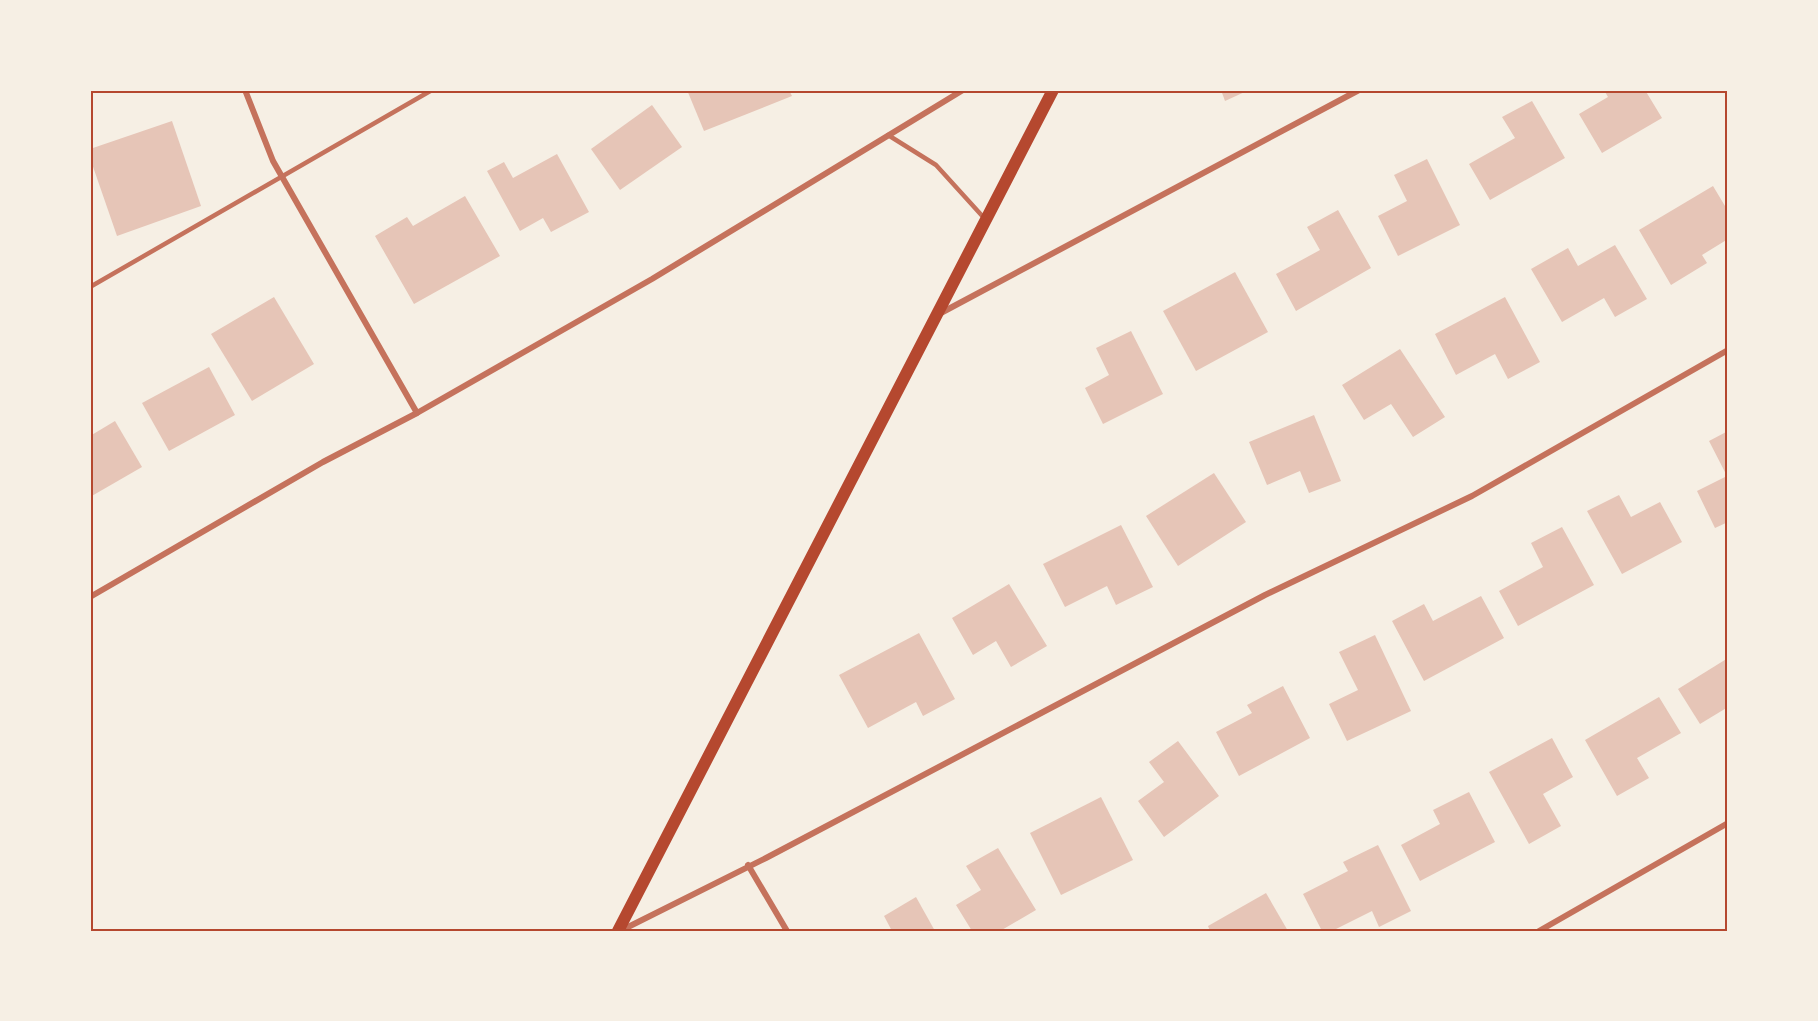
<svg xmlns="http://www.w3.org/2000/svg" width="1818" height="1021" viewBox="0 0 1818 1021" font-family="Overpass,sans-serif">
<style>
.building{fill:#e6c5b7}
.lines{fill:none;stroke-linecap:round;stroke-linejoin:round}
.service{stroke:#c5725c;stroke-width:4.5}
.minor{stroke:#c5725c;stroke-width:6}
.secondary{stroke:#b5482f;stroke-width:12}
.neatline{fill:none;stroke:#b5482f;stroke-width:2}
</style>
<rect width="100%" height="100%" fill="#f6efe4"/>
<g class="building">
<path d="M687,90H789L792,96L704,131Z"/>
<path d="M1221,90H1249L1225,101Z"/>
<path d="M1604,90H1645L1662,118L1602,153L1579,114L1608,97Z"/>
<path d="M1532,101L1565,158L1490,200L1469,164L1515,138L1502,117Z"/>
<path d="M652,105L682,147L620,190L591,149Z"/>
<path d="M172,121L201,206L117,236L90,158V149Z"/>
<path d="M557,154L589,212L551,232L543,218L520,231L487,171L504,162L513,178Z"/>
<path d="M1427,159L1460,225L1398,256L1378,216L1407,201L1394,175Z"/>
<path d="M1713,186L1728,211V239L1702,255L1707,263L1671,285L1639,230Z"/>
<path d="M465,196L500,256L414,304L375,236L407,217L413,226Z"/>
<path d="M1338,210L1371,268L1296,311L1276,274L1320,250L1307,227Z"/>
<path d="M1615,245L1647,299L1615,317L1604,298L1562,322L1531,269L1568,248L1578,266Z"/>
<path d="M1235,272L1268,332L1196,371L1163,311Z"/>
<path d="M274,297L314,364L252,401L211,334Z"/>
<path d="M1505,297L1540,362L1508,379L1495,354L1456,375L1435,334Z"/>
<path d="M1131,331L1163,394L1103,424L1085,388L1109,375L1096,348Z"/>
<path d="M1400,349L1445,417L1413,437L1391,404L1364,420L1342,385Z"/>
<path d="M209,367L235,415L169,451L142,403Z"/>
<path d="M1314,415L1341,481L1309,493L1300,471L1267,485L1249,442Z"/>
<path d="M115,421L142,467L90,497V436Z"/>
<path d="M1728,431V522L1715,528L1697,491L1727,476L1709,441Z"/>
<path d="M1214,473L1246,522L1178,566L1146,516Z"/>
<path d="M1619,495L1631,517L1660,502L1682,542L1622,574L1587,511Z"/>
<path d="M1121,525L1153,587L1116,605L1107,586L1065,607L1043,564Z"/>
<path d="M1562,527L1594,585L1518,626L1499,591L1543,567L1531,543Z"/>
<path d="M1009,584L1047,646L1011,667L996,641L973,655L952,618Z"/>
<path d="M1481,596L1504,638L1424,681L1392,621L1424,604L1433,621Z"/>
<path d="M919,633L955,699L923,716L916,702L868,728L839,675Z"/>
<path d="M1375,635L1411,711L1347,741L1329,704L1358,690L1339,652Z"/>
<path d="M1728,658V707L1700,724L1678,689Z"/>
<path d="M1283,686L1310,738L1239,776L1216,732L1252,713L1247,705Z"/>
<path d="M1659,697L1681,733L1637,758L1649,778L1617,796L1585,740Z"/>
<path d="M1552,738L1573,777L1543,794L1561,826L1529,844L1489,772Z"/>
<path d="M1178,741L1219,796L1164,837L1138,801L1164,782L1149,762Z"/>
<path d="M1469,792L1495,842L1420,881L1401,845L1440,824L1433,810Z"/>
<path d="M1101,797L1133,860L1061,895L1030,833Z"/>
<path d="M1378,845L1411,911L1379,927L1372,911L1332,931H1322L1303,894L1348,871L1343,862Z"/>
<path d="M998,848L1036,910L1000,931H972L956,905L981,890L966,866Z"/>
<path d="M1266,893L1288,931H1210L1208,926Z"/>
<path d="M916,897L935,931H892L884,916Z"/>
</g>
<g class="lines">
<g class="service">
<path d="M888,135L936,165L985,219"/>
<path d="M90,287L432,90"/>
</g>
<g class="minor">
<path d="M245,90L273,161L417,413"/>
<path d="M939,314L1359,90"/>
<path d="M90,597L323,462L417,413L652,279L963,90"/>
<path d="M748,865L787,931"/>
<path d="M620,931L766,858L1265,595L1472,496L1728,350"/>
<path d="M1539,931L1728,823"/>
</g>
<path class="secondary" d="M618,931L1053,90"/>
</g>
<rect width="1818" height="1021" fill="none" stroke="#f6efe4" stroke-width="183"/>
<rect x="92" y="92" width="1634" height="838" class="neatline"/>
</svg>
